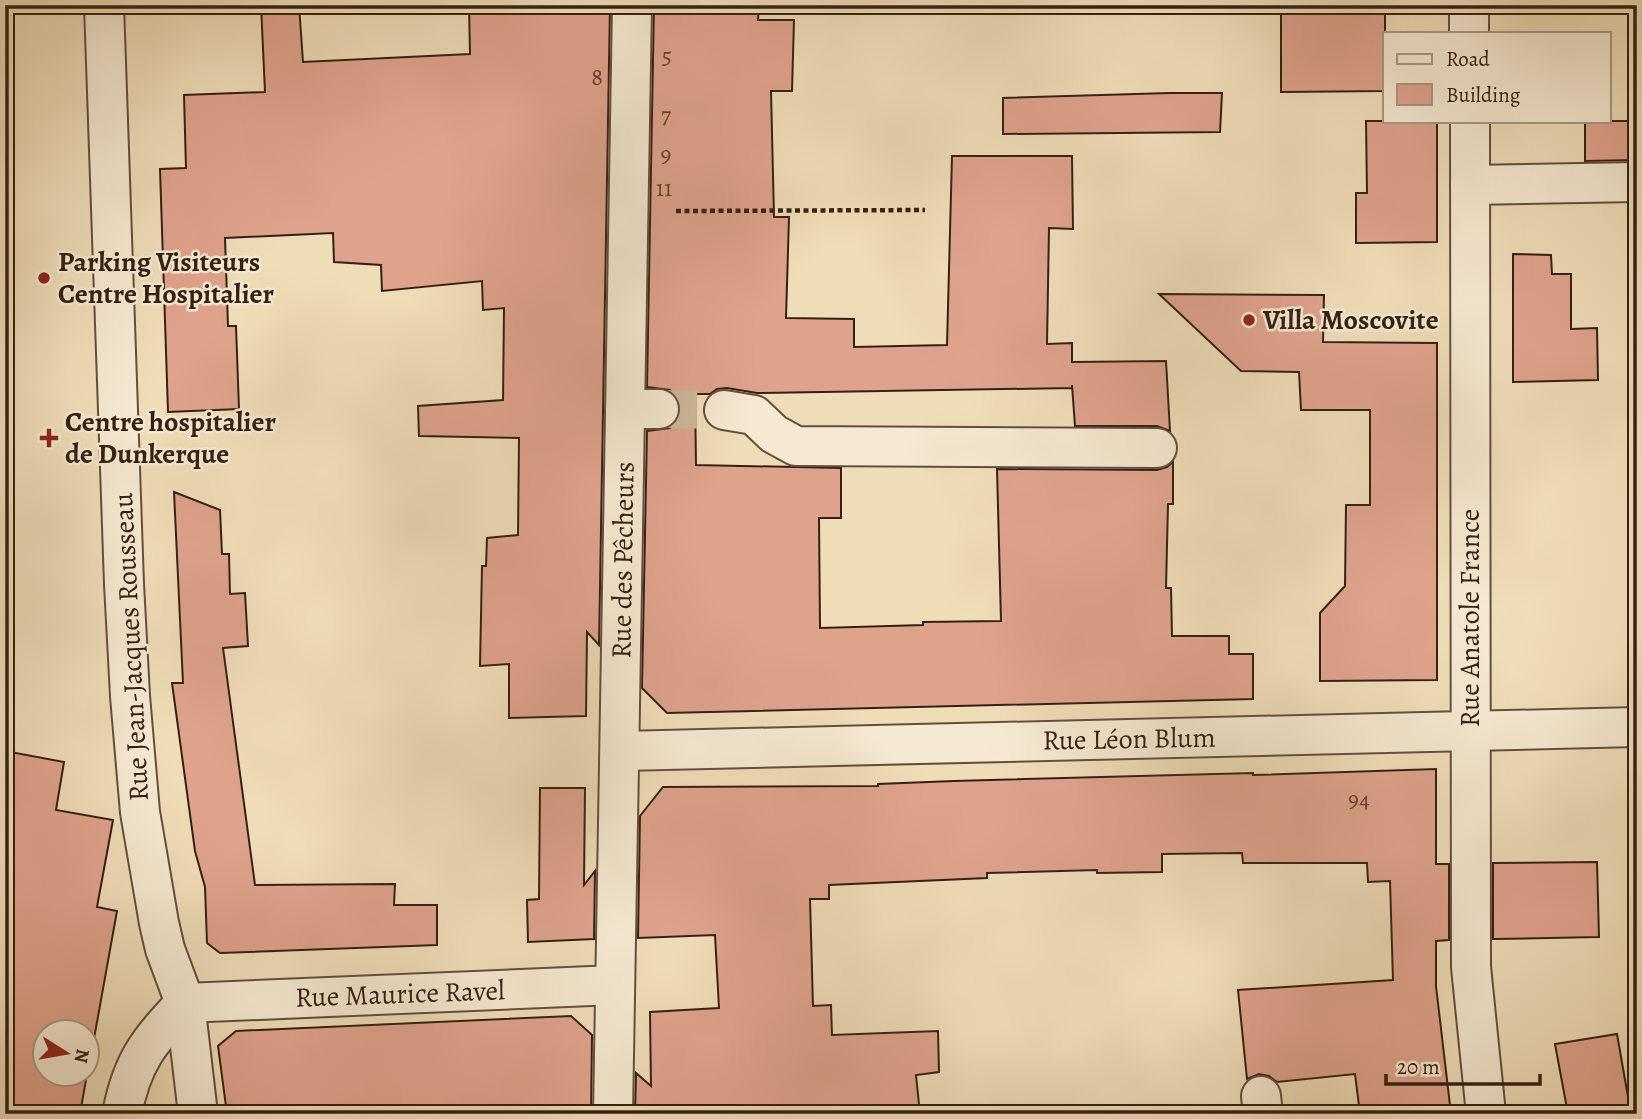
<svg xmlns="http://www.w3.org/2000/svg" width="1642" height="1119" viewBox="0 0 1642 1119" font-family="Alegreya,serif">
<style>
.building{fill:#dfa38c;stroke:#352015;stroke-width:2}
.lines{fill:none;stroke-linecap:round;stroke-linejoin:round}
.minor-tunnel{stroke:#cab797;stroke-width:38;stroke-dasharray:38 19;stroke-linecap:butt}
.minor-casing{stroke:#644f3e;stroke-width:42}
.path{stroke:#352015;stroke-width:4.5;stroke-dasharray:5 3.5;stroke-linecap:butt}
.minor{stroke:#f5e9d1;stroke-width:38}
.poi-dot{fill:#8f2418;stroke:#f5e9d1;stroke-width:2.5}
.labels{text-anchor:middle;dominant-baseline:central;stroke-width:5;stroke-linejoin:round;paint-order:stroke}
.number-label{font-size:24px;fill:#604133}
.poi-label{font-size:28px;font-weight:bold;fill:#352015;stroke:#f5e9d1;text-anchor:start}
.street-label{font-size:28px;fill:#352015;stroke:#f5e9d1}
</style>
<rect width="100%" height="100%" fill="#efddb8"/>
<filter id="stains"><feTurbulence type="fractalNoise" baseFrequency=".00286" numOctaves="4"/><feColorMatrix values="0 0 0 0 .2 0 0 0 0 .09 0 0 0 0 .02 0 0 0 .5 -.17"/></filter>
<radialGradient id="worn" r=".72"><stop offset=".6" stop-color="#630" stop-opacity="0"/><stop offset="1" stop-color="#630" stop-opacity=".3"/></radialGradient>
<g class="building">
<path d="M261,5H299L303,62L470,54L469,5H610L599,645L587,632L586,716L509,718V664L480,666L482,566H486L487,538L518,535L519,438L419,436L418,406L503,400L504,308L483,310L482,281L382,291L381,265L334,262L333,233L225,238L228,326H236L239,409L168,412L160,169L186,168L184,95L265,92Z"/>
<path d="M654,5H759L758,20H794L792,91H771L774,217H789L786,318L854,319V347L947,345L952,156H1072L1073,229L1049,228L1047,344L1072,343V362L1166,361L1170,431L1157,426H1075L1072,385V388L757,393L727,388L717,389L710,394H695L696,465L841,468V518H819L820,628L923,625V622L1001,621L997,469L1157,470L1167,467L1173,462V504H1168L1166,588H1171L1172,636H1229V654H1253V699L667,713L642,688L647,431L670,428L678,419L681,410L678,399L670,390L647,387Z"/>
<path d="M1281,5H1385V91L1281,92Z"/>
<path d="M1170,93H1222L1220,132L1003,134V98Z"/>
<path d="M1366,121H1437V242L1356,243V193H1367Z"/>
<path d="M1585,121H1637V160L1585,161Z"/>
<path d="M1513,254L1551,255L1552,274H1571V329L1597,328L1598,380L1513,382Z"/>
<path d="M1159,294L1324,295L1323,342L1437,343V680L1320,681V613L1345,586L1346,505H1370V410H1301L1299,372L1241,371Z"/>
<path d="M174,492L220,510L222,554H229L230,594L245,593L248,646L223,648L255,885L395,884L394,905H437V945L220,953L207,943L205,887L195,851L172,683H183Z"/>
<path d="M5,751L64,762L56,810L113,820L97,907L117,911L88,1072V1032H46V1074H87L80,1114H5Z"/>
<path d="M1436,769V864H1449V940L1436,941V986L1451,1114H1360L1355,1074L1277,1082L1269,1076L1259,1074L1247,1079L1238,990L1393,980L1390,881L1368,882L1367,863H1243L1242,853L1162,854V872L1097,873V870L987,873V878L829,885V899H810L813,1006L831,1005L832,1035L938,1031L939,1072L916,1075L920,1114H635L636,1073L651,1086L650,1012L719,1008L715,935L638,938L640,816L663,787L878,786V784L954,781L1253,773V775Z"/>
<path d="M540,788H585L584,885L595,871L594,939L528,942L527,900L539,899Z"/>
<path d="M1597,862L1599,937L1493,939V863Z"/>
<path d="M571,1016L592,1035L591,1114H227L218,1046L236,1031Z"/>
<path d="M1617,1034L1631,1114H1568L1555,1044Z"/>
</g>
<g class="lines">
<path class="minor-tunnel" d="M659,409L724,410"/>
<defs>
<g id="minor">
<path d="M104,5L124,584L130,696L140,812L159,923L165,949L185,1003L198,1114"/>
<path d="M1469,5V33"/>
<path d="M1470,121L1471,967L1486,1114"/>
<path d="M1470,185L1637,182"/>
<path d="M625,409H659"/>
<path d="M724,410L754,415L774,434L796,446L1157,448"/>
<path d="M621,751L1637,727"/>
<path d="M185,1003L615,985"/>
<path d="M1261,1096L1263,1114"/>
<path d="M122,1114C132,1061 149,1041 185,1003"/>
<path d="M613,1114L632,5"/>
</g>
</defs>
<use href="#minor" class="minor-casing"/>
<path class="path" d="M676,211L925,210"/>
<use href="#minor" class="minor"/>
</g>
<g class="poi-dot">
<circle cx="44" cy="278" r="7"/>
<circle cx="1249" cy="320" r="7"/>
<path d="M45.5 427.5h7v7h7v7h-7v7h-7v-7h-7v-7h7z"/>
</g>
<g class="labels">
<g class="number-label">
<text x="667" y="56">5</text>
<text x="597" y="77">8</text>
<text x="666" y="115">7</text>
<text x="666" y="154">9</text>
<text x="664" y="188">11</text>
<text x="1359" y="799">94</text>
</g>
<g class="poi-label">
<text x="58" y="262">Parking Visiteurs<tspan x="58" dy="32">Centre Hospitalier</tspan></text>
<text x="1263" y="320">Villa Moscovite</text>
<text x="65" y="422">Centre hospitalier<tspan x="65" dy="32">de Dunkerque</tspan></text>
</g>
<g class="street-label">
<text transform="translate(623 560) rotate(-89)">Rue des Pêcheurs</text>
<text transform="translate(1470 618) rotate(-90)">Rue Anatole France</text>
<text transform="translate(131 647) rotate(-93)">Rue Jean-Jacques Rousseau</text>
<text transform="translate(1129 739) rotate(-1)">Rue Léon Blum</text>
<text transform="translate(400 994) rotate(-2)">Rue Maurice Ravel</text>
</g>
</g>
<rect width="1642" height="1119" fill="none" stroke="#efddb8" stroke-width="28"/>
<rect x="7" y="7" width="1628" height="1105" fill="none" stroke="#352015" stroke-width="3.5"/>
<rect x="14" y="14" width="1614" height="1091" fill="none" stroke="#352015" stroke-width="2"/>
<rect x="1383" y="32" width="228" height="91" fill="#f5e9d1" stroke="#a89986" stroke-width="2"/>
<rect x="1397" y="54" width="35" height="10" fill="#f5e9d1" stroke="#a89986" stroke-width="2"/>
<text x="1446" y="66" font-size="21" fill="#352015">Road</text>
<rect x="1397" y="84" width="35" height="21" fill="#dfa38c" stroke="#a89986" stroke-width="2"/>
<text x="1446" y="102" font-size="21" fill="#352015">Building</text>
<g transform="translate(66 1053) rotate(101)"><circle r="33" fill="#f5e9d1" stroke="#a89986" stroke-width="2"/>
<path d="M0-5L12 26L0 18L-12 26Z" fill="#8f2418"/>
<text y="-10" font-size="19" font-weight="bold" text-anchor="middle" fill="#352015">N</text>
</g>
<path d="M1386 1074v10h154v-10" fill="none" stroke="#352015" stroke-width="3.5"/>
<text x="1397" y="1074" font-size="21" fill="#352015" stroke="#f5e9d1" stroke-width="5" paint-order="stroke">20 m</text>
<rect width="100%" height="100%" filter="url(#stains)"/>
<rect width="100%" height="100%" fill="url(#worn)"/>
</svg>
